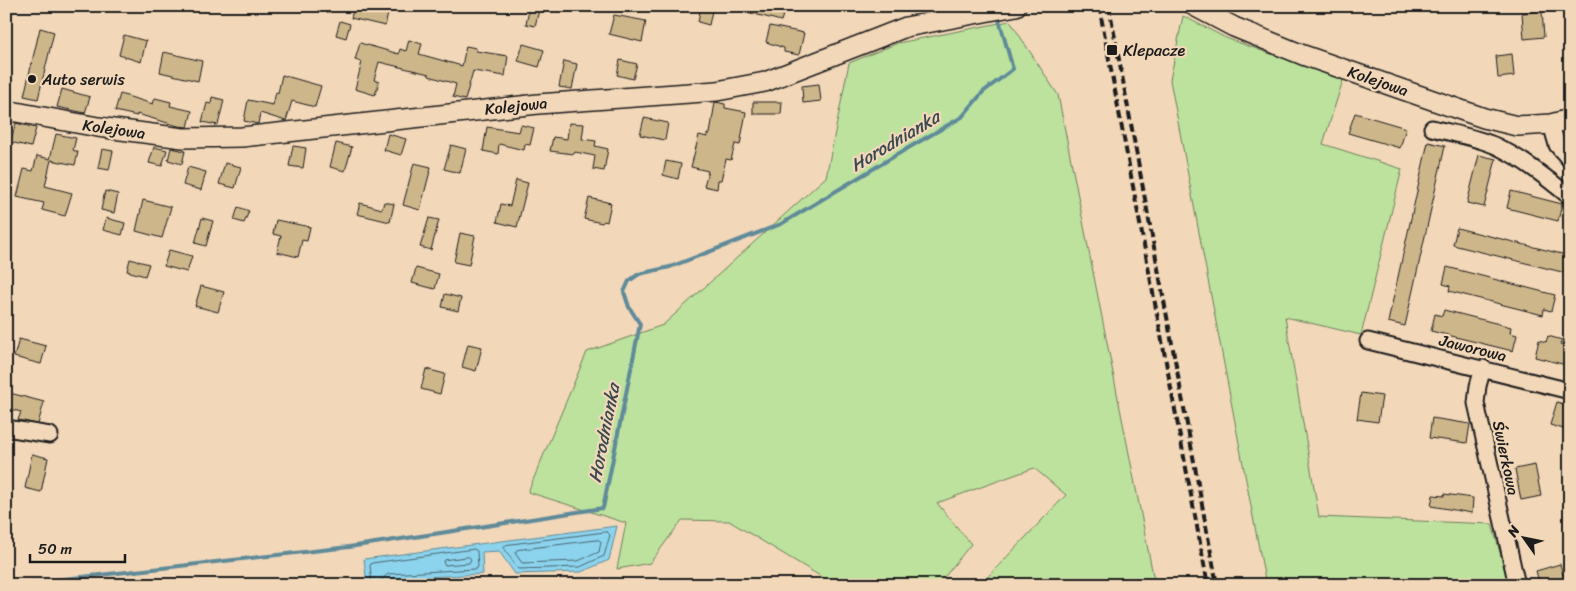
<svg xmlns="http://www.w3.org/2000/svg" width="1576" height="591" viewBox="0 0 1576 591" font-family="Sriracha,sans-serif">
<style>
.green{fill:#bce29d;stroke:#6c7f5c}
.water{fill:#8cd3ed;stroke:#5f8a99}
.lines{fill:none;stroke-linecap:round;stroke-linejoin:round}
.shore{stroke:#496570;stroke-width:1}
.stream{stroke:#5f8a99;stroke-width:4}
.building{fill:#ceb68b;stroke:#1c1c1c}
.minor-casing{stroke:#1c1c1c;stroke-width:19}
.tertiary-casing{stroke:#1c1c1c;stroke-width:22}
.minor{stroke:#f2d7b9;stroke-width:15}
.tertiary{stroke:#f2d7b9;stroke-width:19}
.rail{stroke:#1c1c1c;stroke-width:4;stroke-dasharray:8 4;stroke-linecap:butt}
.poi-dot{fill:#1c1c1c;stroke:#f2d7b9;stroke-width:2}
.labels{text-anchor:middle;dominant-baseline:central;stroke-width:4.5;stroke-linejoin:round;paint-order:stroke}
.poi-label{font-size:16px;fill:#1c1c1c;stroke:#f2d7b9;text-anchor:start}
.street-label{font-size:16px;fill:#1c1c1c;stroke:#f2d7b9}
.water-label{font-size:18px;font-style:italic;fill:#384a50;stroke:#f2d7b9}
</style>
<rect width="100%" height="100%" fill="#f2d7b9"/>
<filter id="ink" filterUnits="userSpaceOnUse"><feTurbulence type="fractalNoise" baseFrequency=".02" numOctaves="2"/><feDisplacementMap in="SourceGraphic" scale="10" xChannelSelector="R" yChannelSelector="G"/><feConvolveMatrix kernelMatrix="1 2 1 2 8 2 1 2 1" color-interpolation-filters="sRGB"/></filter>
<g filter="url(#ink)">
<g class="green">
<path d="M1183,16L1226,38L1343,80L1323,144L1402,169L1361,335L1285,317L1319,517L1492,524L1509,585H1266L1170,80Z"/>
<path d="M1010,21L1058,95L1155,585H980L1066,495L1034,468L937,503L971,544L938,585H835L729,521L682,520L650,563L617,569L626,523L528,492L587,352L663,325L826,177L849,63L898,43Z"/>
</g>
<path class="water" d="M617,526L609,560L581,572L515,574L499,551L482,552L483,574L388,579L383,585H367L364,559Z"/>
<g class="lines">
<g class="shore">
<path d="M607,532L610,535L604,556L580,567L518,569L504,548L506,545Z"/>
<path d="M599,540L601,542L599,552L578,561L522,563L515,553L517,550Z"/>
<path d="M469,557L471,559L469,563L445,565L443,563L445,560Z"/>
<path d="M372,585L370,565L372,563L474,549L477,551L478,567L476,569L388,574L381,580L380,585"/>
</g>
<path class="stream" d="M11,585L349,547L603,508L640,324L629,307L624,292L629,281L639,274L670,267L781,224L903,151L962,117L983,92L1013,69L998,16"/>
</g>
<g class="building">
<path d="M354,6H390L385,26L351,18Z"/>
<path d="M530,6H540L535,26L526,24Z"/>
<path d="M701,6H713L709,25L698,22Z"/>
<path d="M740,6H764L784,12L781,21L739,10Z"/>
<path d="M1542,11L1544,37L1524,39L1522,13Z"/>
<path d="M614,15L646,21L642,42L609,34Z"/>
<path d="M340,21L350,24L346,38L336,35Z"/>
<path d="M770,26L804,33L799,55L784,52V48L766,42Z"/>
<path d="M40,28L54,32L38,99L24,96Z"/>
<path d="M124,35L146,41L141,62L119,55Z"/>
<path d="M409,40L422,44L419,54L462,66L466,46L476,48V51L508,56L505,76L473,71L465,100L453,97L456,84L429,76V74L379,62L374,80L379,82L375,95L355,89L362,62L355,60L360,43L399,54L400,49L406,51Z"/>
<path d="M523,44L544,50L539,67L518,61Z"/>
<path d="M164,52L202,61L198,81L160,72Z"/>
<path d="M1512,54L1514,76L1498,78L1496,56Z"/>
<path d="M620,60L637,64L633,79L617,75Z"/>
<path d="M564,61L577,64L572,89L559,87Z"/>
<path d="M282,75L321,86L315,107L292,101L286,121L260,113L258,124L244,121L248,100L273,105L276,92L278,93Z"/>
<path d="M819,84L821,101L803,103L802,86Z"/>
<path d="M62,89L90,97L85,113L57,107Z"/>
<path d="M120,94L153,104L155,98L171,102L170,106L192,111L188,127L178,126L137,114V116L115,111Z"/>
<path d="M212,97L224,100L218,125L202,122L207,103L211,104Z"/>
<path d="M715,102L725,104V108L746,112L740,145L735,144L731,160L726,159L721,180H718L717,189L704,186L708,171L691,167L699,135L707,137V134H710Z"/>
<path d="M753,102H782L781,114H753Z"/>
<path d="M1355,113L1406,128L1400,148L1348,133Z"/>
<path d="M644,118L668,123L665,140L640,135Z"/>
<path d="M16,123L36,128L31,147L10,142Z"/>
<path d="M569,123L584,124L582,139L596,141L595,146L608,149L604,171L593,169L595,156L575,152L574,154L550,151L553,137L567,139Z"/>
<path d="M521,125L534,128L530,145L525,144L524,150L499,144L498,154L483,151L487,127L519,132Z"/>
<path d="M56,134L76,138L73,150L78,152L75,165L51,160L45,186L72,193L65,216L42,210L44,203L17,197L24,169L33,171L37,156L50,159Z"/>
<path d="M388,134L406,139L401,155L384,150Z"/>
<path d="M1428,142L1445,146L1405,326L1388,322Z"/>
<path d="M336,143L352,147L345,171L330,167Z"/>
<path d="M451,145L466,149L460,173L444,169Z"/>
<path d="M293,146L306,148L303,168L289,166Z"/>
<path d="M154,147L167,150L162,166L149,163Z"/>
<path d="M171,148L185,151L182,164L168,160Z"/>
<path d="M102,149L113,151L109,170L98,168Z"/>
<path d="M1479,155L1496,159L1484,207L1467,203Z"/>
<path d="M666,161L681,164L678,179L663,175Z"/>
<path d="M225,163L241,167L235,188L219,184Z"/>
<path d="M414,163L431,167L420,210L403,205Z"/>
<path d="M188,167L206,172L201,190L183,185Z"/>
<path d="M516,180L528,183L517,227L497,222L501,204L510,206Z"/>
<path d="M105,191L118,194L114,213L101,210Z"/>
<path d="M1511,191L1562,204L1558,221L1507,208Z"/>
<path d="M589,198L611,203L607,222L604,221L602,223L584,219Z"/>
<path d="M143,200L171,207L162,238L136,231Z"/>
<path d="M384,202L394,204L390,222L357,214L360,203L382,209Z"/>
<path d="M238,207L249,211L244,223L234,220Z"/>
<path d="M106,218L125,223L122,235L103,230Z"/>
<path d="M202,218L213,221L206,246L195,243Z"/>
<path d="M429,218L439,220L431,250L420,247Z"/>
<path d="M276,220L310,227L307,241L302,240L298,257L277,252L281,236L273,234Z"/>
<path d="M1457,228L1570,256L1566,273L1453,245Z"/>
<path d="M460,233L475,236L469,265L454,262Z"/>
<path d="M169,250L192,256L187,272L164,266Z"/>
<path d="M130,259L149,264L145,276L127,271Z"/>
<path d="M1447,267L1555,295L1551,311L1544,309L1543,315L1449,291L1450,286L1443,284Z"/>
<path d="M416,268L439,274L435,289L412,283Z"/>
<path d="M201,286L224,292L218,312L195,306Z"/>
<path d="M445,294L461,298L458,311L442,307Z"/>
<path d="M1444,310L1511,327L1510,333L1517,335L1513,351L1431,331L1435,314L1442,316Z"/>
<path d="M1548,336L1562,340L1560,345L1570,348V366L1535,357L1539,340L1546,342Z"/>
<path d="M19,339L46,346L41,364L14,357Z"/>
<path d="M468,344L482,347L476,371L462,367Z"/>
<path d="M426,369L445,374L440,394L421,389Z"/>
<path d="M6,392L44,402L38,424L18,420L21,412L6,408Z"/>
<path d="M1361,393L1382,396L1378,422L1357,419Z"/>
<path d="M1557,402L1570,406V431L1550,425Z"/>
<path d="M1432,418L1470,424L1467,443L1429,438Z"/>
<path d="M32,454L48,458L41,492L25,488Z"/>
<path d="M1535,465L1541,496L1521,500L1515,469Z"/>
<path d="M1444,494L1473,498L1472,513L1431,506L1433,495L1444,496Z"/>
<path d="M1560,564L1566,585H1540L1536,571Z"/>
</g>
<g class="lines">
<defs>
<g id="minor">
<path d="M1551,124L1557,145L1570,160"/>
<path d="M1432,128C1451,133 1479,138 1496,146C1523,159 1547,178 1570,197"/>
<path d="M1368,341L1570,391"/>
<path d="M1483,368L1478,386L1476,403L1517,585"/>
<path d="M6,428L50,435"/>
</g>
<g id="tertiary">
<path d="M1194,6L1234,27L1303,55L1484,118L1517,126L1551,124L1570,119"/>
<path d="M6,112H16L98,127L183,138L242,137L538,104L717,91L765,82L906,27L1016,6"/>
</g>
</defs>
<use href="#minor" class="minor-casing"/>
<use href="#tertiary" class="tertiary-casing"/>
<use href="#minor" class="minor"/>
<use href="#tertiary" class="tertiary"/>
<g class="rail">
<path d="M1099,6L1208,585"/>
<path d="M1109,6L1217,585"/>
</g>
</g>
</g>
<g class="poi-dot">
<rect x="1106" y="44" width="12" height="12" rx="2.5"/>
<circle cx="32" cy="79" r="5"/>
</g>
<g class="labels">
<g class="poi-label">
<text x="1123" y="50">Klepacze</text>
<text x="42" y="79">Auto serwis</text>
</g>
<g class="street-label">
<text transform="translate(1378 81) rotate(19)">Kolejowa</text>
<text transform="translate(516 106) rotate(-6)">Kolejowa</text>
<text transform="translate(114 129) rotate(8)">Kolejowa</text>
<text transform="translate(1473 348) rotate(14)">Jaworowa</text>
<text transform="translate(1506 458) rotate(78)">Świerkowa</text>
</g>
<g class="water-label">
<text transform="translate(895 141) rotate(-31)">Horodnianka</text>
<text transform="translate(604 433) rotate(-79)">Horodnianka</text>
</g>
</g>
<rect width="1576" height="591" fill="none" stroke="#f2d7b9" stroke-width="25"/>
<rect x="12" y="12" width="1551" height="566" fill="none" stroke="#1c1c1c" stroke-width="2" filter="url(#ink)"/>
<g transform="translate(1524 538) rotate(303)" stroke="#f2d7b9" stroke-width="4" paint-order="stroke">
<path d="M0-4L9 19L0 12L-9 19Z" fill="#1c1c1c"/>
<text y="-8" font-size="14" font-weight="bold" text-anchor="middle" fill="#1c1c1c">N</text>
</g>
<path d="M30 554v8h95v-8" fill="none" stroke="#1c1c1c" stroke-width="2.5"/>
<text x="38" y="554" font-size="15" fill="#1c1c1c" stroke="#f2d7b9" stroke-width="4" paint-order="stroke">50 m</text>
</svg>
